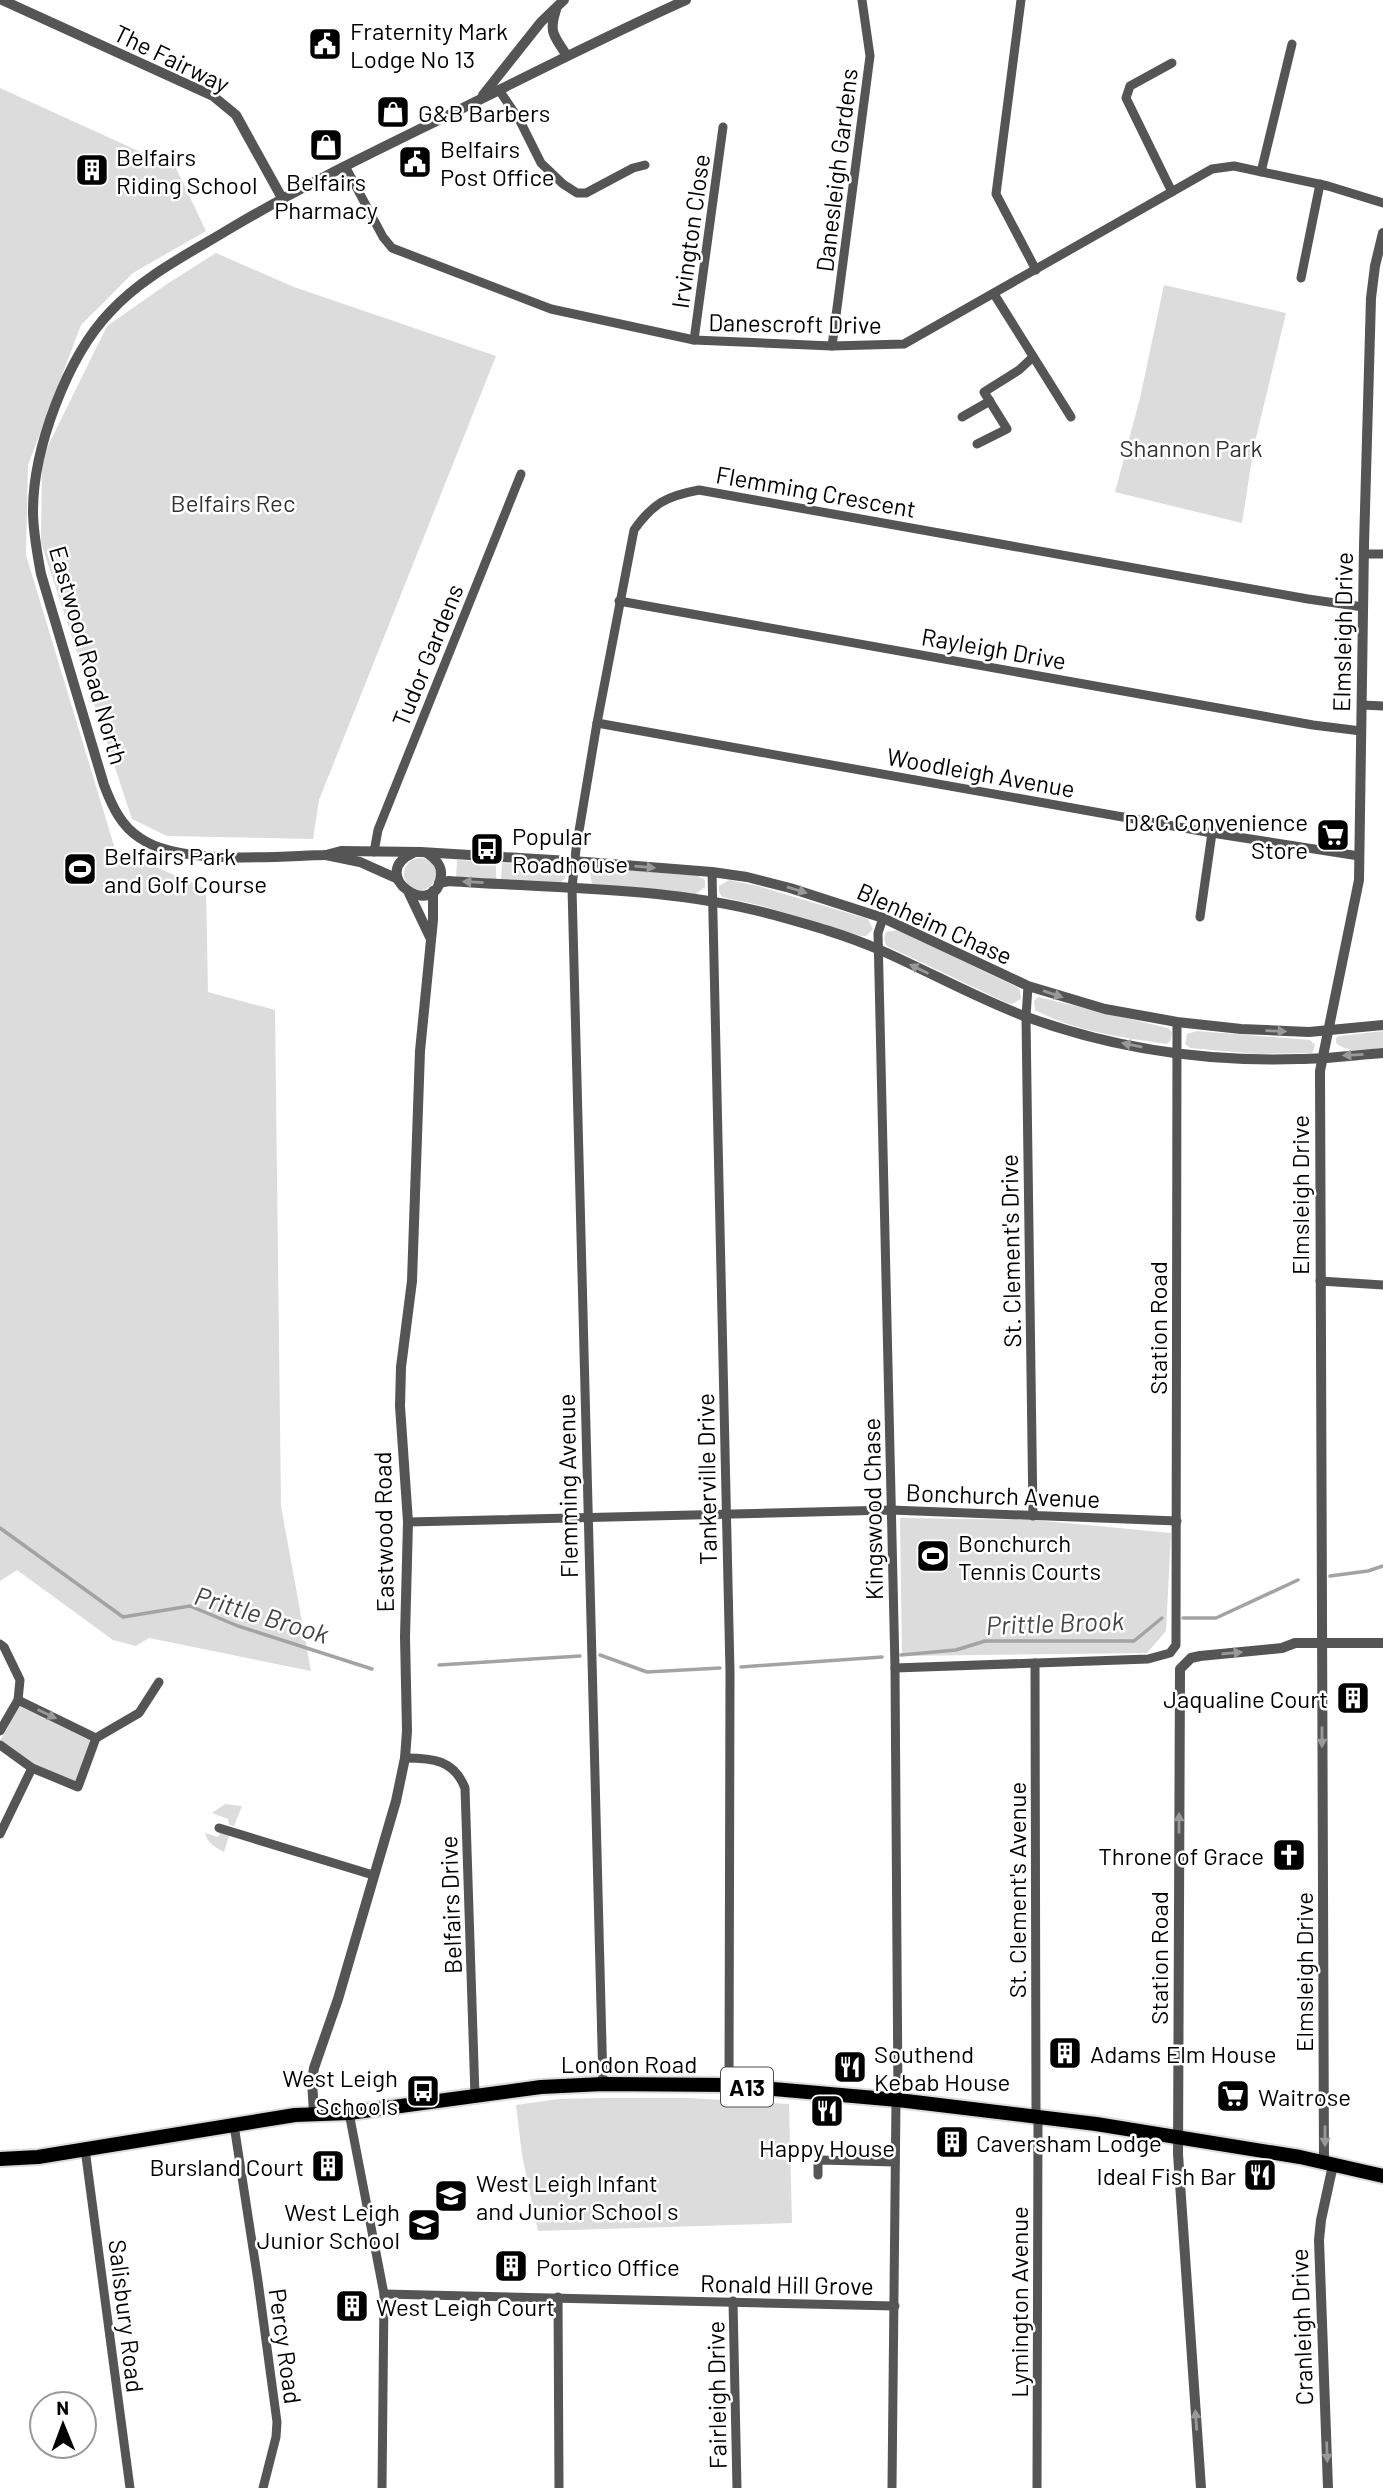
<svg xmlns="http://www.w3.org/2000/svg" width="1383" height="2488" viewBox="0 0 1383 2488" font-family="Barlow,sans-serif">
<style>
.green{fill:#dcdcdc}
.lines{fill:none;stroke-linecap:round;stroke-linejoin:round}
.stream{stroke:#a3a3a3;stroke-width:3.5}
.primary-casing{stroke:#dbdbdb;stroke-width:18}
.minor{stroke:#555;stroke-width:9}
.tertiary{stroke:#555;stroke-width:10}
.primary{stroke:#000;stroke-width:14}
.oneway{fill:#999}
.labels{text-anchor:middle;dominant-baseline:central;stroke-width:5;stroke-linejoin:round;paint-order:stroke}
.shield{fill:#fff;stroke:#4c4c4c;stroke-width:2}
.shield-label{font-size:23px;font-weight:bold;fill:#000}
.poi-label{font-size:24px;fill:#000;stroke:#fff;text-anchor:start}
.street-label{font-size:24px;fill:#000;stroke:#fff}
.park-label{font-size:24px;fill:#333;stroke:#fff}
.water-label{font-size:26px;font-style:italic;fill:#444;stroke:#fff}
</style>
<rect width="100%" height="100%" fill="#fff"/>
<g class="green">
<path d="M0,88L176,168L206,231L133,273L81,325L28,465L26,555L115,849L206,889L208,992L275,1010L281,1506L311,1671L149,1638L136,1646L113,1640L17,1570L0,1581Z"/>
<path d="M216,253L294,287L496,356L319,800L313,839L167,836L132,819L41,543L42,458L107,326L170,282Z"/>
<path d="M1164,285L1286,313L1254,446L1242,523L1115,492L1140,398Z"/>
<circle cx="420" cy="874" r="16"/>
<path d="M457,860L496,862V880L456,879Z"/>
<path d="M502,863L560,866L566,871L565,878L560,883L501,880Z"/>
<path d="M589,867L698,876L705,880V887L696,894L592,885Z"/>
<path d="M729,880L758,886L868,919L873,929L866,936H861L763,906L722,897L719,892V886Z"/>
<path d="M898,930L1017,987L1020,990L1021,999L1012,1004L1007,1003L887,946L884,940L886,932Z"/>
<path d="M1038,997L1168,1028L1172,1032L1171,1040L1167,1044C1124,1038 1074,1031 1035,1010L1034,1001Z"/>
<path d="M1197,1031L1310,1040L1315,1045L1312,1053L1258,1054L1190,1048L1185,1044L1187,1034Z"/>
<path d="M1383,1031V1048C1367,1049 1349,1054 1336,1043V1038L1339,1036Z"/>
<path d="M900,1518L1034,1520L1171,1533L1166,1631L1147,1653L902,1656Z"/>
<path d="M20,1705L92,1740L76,1782L33,1765L0,1741Z"/>
<path d="M225,1804L242,1806L234,1826L229,1825L228,1819L212,1813Z"/>
<path d="M221,1831L230,1833L224,1852C216,1848 207,1843 205,1833L218,1837Z"/>
<path d="M606,2098H688L789,2104L792,2223L538,2231L522,2155L516,2105L559,2099Z"/>
</g>
<g class="lines">
<g class="stream">
<path d="M0,1528L123,1617L190,1606L238,1626L372,1669"/>
<path d="M1330,1576L1368,1571L1383,1566"/>
<path d="M1183,1618H1216L1298,1580"/>
<path d="M600,1655L647,1672L720,1668"/>
<path d="M901,1655L956,1650L985,1641H1134L1162,1618"/>
<path d="M439,1665L580,1656"/>
<path d="M741,1667L882,1657"/>
</g>
<defs>
<path id="primary" d="M0,2159L38,2157L295,2115L349,2113L541,2087L603,2084L729,2085L898,2100L1096,2124L1300,2157L1383,2176"/>
</defs>
<use href="#primary" class="primary-casing"/>
<g class="minor">
<path d="M1021,0L996,194L1036,270"/>
<path d="M1172,63L1130,86L1126,98L1172,192"/>
<path d="M499,90L520,121L541,163L563,184L577,193H586L633,168L645,165"/>
<path d="M345,166L383,237L392,248L551,309L694,340L832,346L904,344L1212,169L1234,166L1328,186L1383,203"/>
<path d="M1261,172L1292,44"/>
<path d="M1301,278L1320,184"/>
<path d="M994,294L1071,417"/>
<path d="M694,340L723,127"/>
<path d="M832,346L870,56L862,0"/>
<path d="M962,417L990,401"/>
<path d="M977,444L1007,429L984,392L1019,370L1033,357"/>
<path d="M1364,554H1383"/>
<path d="M619,601L1313,725L1361,731"/>
<path d="M1362,705L1383,706"/>
<path d="M597,723L1212,833L1359,856"/>
<path d="M374,852L378,830L521,474"/>
<path d="M712,872L730,1672L729,2085"/>
<path d="M1200,917L1212,833"/>
<path d="M883,918L878,933L895,1668L898,2100"/>
<path d="M1028,986L1026,1017L1033,1516"/>
<path d="M1320,1281L1383,1285"/>
<path d="M408,1522L891,1510L1177,1521"/>
<path d="M0,1644L4,1647L20,1680L18,1700"/>
<path d="M1035,1663L1036,2117"/>
<path d="M895,1668L1148,1659L1170,1653L1176,1645L1177,1022"/>
<path d="M0,1731L18,1700L96,1738L78,1787L32,1768L0,1745"/>
<path d="M96,1738L139,1713L159,1682"/>
<path d="M405,1758C433,1758 454,1760 465,1788L475,2096"/>
<path d="M219,1828L373,1875"/>
<path d="M0,1834L32,1768"/>
<path d="M603,2084L572,888L576,849L597,723L634,530C653,503 667,496 699,490L1308,599L1363,607"/>
<path d="M349,2113L384,2294L382,2488"/>
<path d="M234,2125L258,2281L277,2422L276,2437L263,2488"/>
<path d="M85,2149L130,2488"/>
<path d="M818,2175V2161L821,2160L895,2162"/>
<path d="M384,2294L895,2306"/>
<path d="M558,2297L559,2488"/>
<path d="M733,2301L737,2488"/>
<path d="M892,2488L896,2100"/>
<path d="M1037,2488L1038,2117"/>
</g>
<g class="tertiary">
<path d="M2,0L213,96L236,115L282,198"/>
<path d="M686,0C617,31 549,65 481,99C397,141 312,180 231,228C190,253 143,276 110,312C67,357 33,449 33,511C33,532 37,553 41,574L104,785C112,806 121,826 140,838C179,866 278,856 326,855L341,851L421,852L586,862L712,872L747,877L790,888L883,918L1028,986L1105,1009L1177,1022L1241,1029L1309,1032L1383,1025"/>
<path d="M556,10C548,34 555,36 567,56"/>
<path d="M483,95L541,22L564,0"/>
<path d="M413,853C365,875 437,923 441,875C442,866 435,858 427,853"/>
<path d="M326,855L360,862L398,879"/>
<path d="M439,883L449,881C558,889 669,886 774,915C810,925 846,935 880,950C928,971 974,997 1024,1016C1111,1048 1206,1062 1299,1059C1327,1059 1355,1055 1383,1053"/>
<path d="M409,893L430,937"/>
<path d="M314,2113L312,2081L314,2068L338,1999L396,1801L405,1758L407,1731L405,1637L408,1522L400,1406L401,1367L412,1281L420,1051L433,920V891"/>
<path d="M1324,2163L1320,1071L1359,880L1364,545L1371,298L1375,266L1383,233"/>
<path d="M1201,2488L1178,2154L1180,1669L1191,1658L1200,1656L1282,1648L1295,1643H1383"/>
<path d="M1328,2488L1319,2240L1321,2220L1333,2165"/>
</g>
<use href="#primary" class="primary"/>
</g>
<defs><path id="oneway-solid" d="M-6-.8H1V-3.2L6.5 0L1 3.2V.8H-6Z" transform="scale(1.75)"/></defs>
<g class="oneway">
<use href="#oneway-solid" transform="translate(645 867) rotate(5)"/>
<use href="#oneway-solid" transform="translate(473 882) rotate(-177)"/>
<use href="#oneway-solid" transform="translate(797 890) rotate(17)"/>
<use href="#oneway-solid" transform="translate(919 969) rotate(-154)"/>
<use href="#oneway-solid" transform="translate(1053 994) rotate(19)"/>
<use href="#oneway-solid" transform="translate(1276 1031) rotate(2)"/>
<use href="#oneway-solid" transform="translate(1132 1045) rotate(-169)"/>
<use href="#oneway-solid" transform="translate(1353 1055) rotate(177)"/>
<use href="#oneway-solid" transform="translate(1232 1653) rotate(-5)"/>
<use href="#oneway-solid" transform="translate(47 1714) rotate(26)"/>
<use href="#oneway-solid" transform="translate(1322 1737) rotate(90)"/>
<use href="#oneway-solid" transform="translate(1179 1823) rotate(-90)"/>
<use href="#oneway-solid" transform="translate(1325 2136) rotate(90)"/>
<use href="#oneway-solid" transform="translate(1196 2420) rotate(-94)"/>
<use href="#oneway-solid" transform="translate(1327 2452) rotate(88)"/>
</g>
<defs>
<symbol id="civic-square" viewBox="-11 -11 22 22"><rect x="-9" y="-9" width="18" height="18" rx="4" fill="#000" stroke="#fff"/><path d="M-.6-6.5H3V-4.5H.6V-3L4-1V1h2V6H-6V1h2V-1L-.6-3ZM-1.2 2.5V6h2.4V2.5Z" fill="#fff"/></symbol>
<symbol id="shop-square" viewBox="-11 -11 22 22"><rect x="-9" y="-9" width="18" height="18" rx="4" fill="#000" stroke="#fff"/><path d="M-5-2.5h2.3a2.7 3.5 0 0 1 5.4 0H5L5.5 6h-11ZM-1.5-2.5h3a1.5 2.3 0 0 0-3 0Z" fill="#fff"/></symbol>
<symbol id="building-square" viewBox="-11 -11 22 22"><rect x="-9" y="-9" width="18" height="18" rx="4" fill="#000" stroke="#fff"/><path d="M-4-6H4V6H1V3H-1V6H-4ZM-2.5-4.3h1.7v1.8h-1.7ZM.8-4.3h1.7v1.8H.8ZM-2.5-1h1.7V.8h-1.7ZM.8-1h1.7V.8H.8Z" fill="#fff"/></symbol>
<symbol id="supermarket-square" viewBox="-11 -11 22 22"><rect x="-9" y="-9" width="18" height="18" rx="4" fill="#000" stroke="#fff"/><path d="M-6-5.5h2.5l.6 2H6L4.5 2H-2.5L-4.4-4H-6ZM-1.5 3.2a1.3 1.3 0 1 0 .1 0ZM3 3.2a1.3 1.3 0 1 0 .1 0Z" fill="#fff"/></symbol>
<symbol id="bus-square" viewBox="-11 -11 22 22"><rect x="-9" y="-9" width="18" height="18" rx="4" fill="#000" stroke="#fff"/><path d="M-5-6H5V4H4V6H2V4H-2V6H-4V4H-5ZM-3.5-4V0h7V-4ZM-3.5 1.2v1.5H-2V1.2ZM2 1.2v1.5H3.5V1.2Z" fill="#fff"/></symbol>
<symbol id="stadium-square" viewBox="-11 -11 22 22"><rect x="-9" y="-9" width="18" height="18" rx="4" fill="#000" stroke="#fff"/><path d="M0-5a6.5 5 0 1 0 0 10a6.5 5 0 1 0 0-10ZM-3.5-1.8h7v3.6h-7Z" fill="#fff"/></symbol>
<symbol id="church-square" viewBox="-11 -11 22 22"><rect x="-9" y="-9" width="18" height="18" rx="4" fill="#000" stroke="#fff"/><path d="M-1.2-6h2.4v3.5h3.3v2.4h-3.3V6h-2.4V-.1h-3.3v-2.4h3.3Z" fill="#fff"/></symbol>
<symbol id="restaurant-square" viewBox="-11 -11 22 22"><rect x="-9" y="-9" width="18" height="18" rx="4" fill="#000" stroke="#fff"/><path d="M-5-6h1v4h1v-4h1v4h1v-4h1v5L-1.5 .5V6h-2V.5L-5-1ZM5-6V6H3V1.5H1.5Q1.5-4 5-6Z" fill="#fff"/></symbol>
<symbol id="school-square" viewBox="-11 -11 22 22"><rect x="-9" y="-9" width="18" height="18" rx="4" fill="#000" stroke="#fff"/><path d="M0-5L7-2L0 1L-7-2ZM-4 1L0 2.5L4 1V4Q0 6-4 4Z" fill="#fff"/></symbol>
</defs>
<g fill-rule="evenodd">
<use href="#civic-square" x="306" y="25" width="38" height="38"/>
<use href="#shop-square" x="374" y="93" width="38" height="38"/>
<use href="#shop-square" x="307" y="126" width="38" height="38"/>
<use href="#civic-square" x="396" y="143" width="38" height="38"/>
<use href="#building-square" x="73" y="151" width="38" height="38"/>
<use href="#supermarket-square" x="1314" y="816" width="38" height="38"/>
<use href="#bus-square" x="468" y="830" width="38" height="38"/>
<use href="#stadium-square" x="61" y="850" width="38" height="38"/>
<use href="#stadium-square" x="914" y="1537" width="38" height="38"/>
<use href="#building-square" x="1334" y="1679" width="38" height="38"/>
<use href="#church-square" x="1270" y="1836" width="38" height="38"/>
<use href="#building-square" x="1046" y="2034" width="38" height="38"/>
<use href="#restaurant-square" x="831" y="2048" width="38" height="38"/>
<use href="#bus-square" x="404" y="2072" width="38" height="38"/>
<use href="#supermarket-square" x="1214" y="2077" width="38" height="38"/>
<use href="#restaurant-square" x="808" y="2092" width="38" height="38"/>
<use href="#building-square" x="933" y="2123" width="38" height="38"/>
<use href="#building-square" x="309" y="2147" width="38" height="38"/>
<use href="#restaurant-square" x="1241" y="2156" width="38" height="38"/>
<use href="#school-square" x="432" y="2177" width="38" height="38"/>
<use href="#school-square" x="405" y="2206" width="38" height="38"/>
<use href="#building-square" x="492" y="2247" width="38" height="38"/>
<use href="#building-square" x="333" y="2287" width="38" height="38"/>
</g>
<g class="labels">
<rect class="shield" x="721" y="2067.5" width="52" height="39" rx="5"/>
<g class="shield-label">
<text x="747" y="2087">A13</text>
</g>
<g class="poi-label">
<text x="350" y="30">Fraternity Mark<tspan x="350" dy="28">Lodge No 13</tspan></text>
<text x="418" y="112">G&amp;B Barbers</text>
<text x="440" y="148">Belfairs<tspan x="440" dy="28">Post Office</tspan></text>
<text x="116" y="156">Belfairs<tspan x="116" dy="28">Riding School</tspan></text>
<text x="326" y="181" text-anchor="middle">Belfairs<tspan x="326" dy="28">Pharmacy</tspan></text>
<text x="1308" y="821" text-anchor="end">D&amp;C Convenience<tspan x="1308" dy="28">Store</tspan></text>
<text x="512" y="835">Popular<tspan x="512" dy="28">Roadhouse</tspan></text>
<text x="104" y="855">Belfairs Park<tspan x="104" dy="28">and Golf Course</tspan></text>
<text x="958" y="1542">Bonchurch<tspan x="958" dy="28">Tennis Courts</tspan></text>
<text x="1328" y="1698" text-anchor="end">Jaqualine Court</text>
<text x="1264" y="1855" text-anchor="end">Throne of Grace</text>
<text x="874" y="2053">Southend<tspan x="874" dy="28">Kebab House</tspan></text>
<text x="1090" y="2053">Adams Elm House</text>
<text x="398" y="2077" text-anchor="end">West Leigh<tspan x="398" dy="28">Schools</tspan></text>
<text x="1258" y="2096">Waitrose</text>
<text x="976" y="2142">Caversham Lodge</text>
<text x="827" y="2147" text-anchor="middle">Happy House</text>
<text x="304" y="2166" text-anchor="end">Bursland Court</text>
<text x="1236" y="2175" text-anchor="end">Ideal Fish Bar</text>
<text x="476" y="2182">West Leigh Infant<tspan x="476" dy="28">and Junior School s</tspan></text>
<text x="400" y="2211" text-anchor="end">West Leigh<tspan x="400" dy="28">Junior School</tspan></text>
<text x="536" y="2266">Portico Office</text>
<text x="376" y="2306">West Leigh Court</text>
</g>
<g class="street-label">
<text transform="translate(172 58) rotate(26)">The Fairway</text>
<text transform="translate(836 170) rotate(-83)">Danesleigh Gardens</text>
<text transform="translate(690 231) rotate(-82)">Irvington Close</text>
<text transform="translate(795 323) rotate(1)">Danescroft Drive</text>
<text transform="translate(816 491) rotate(10)">Flemming Crescent</text>
<text transform="translate(1342 632) rotate(-89)">Elmsleigh Drive</text>
<text transform="translate(994 648) rotate(10)">Rayleigh Drive</text>
<text transform="translate(89 655) rotate(74)">Eastwood Road North</text>
<text transform="translate(427 655) rotate(-68)">Tudor Gardens</text>
<text transform="translate(981 772) rotate(10)">Woodleigh Avenue</text>
<text transform="translate(935 923) rotate(24)">Blenheim Chase</text>
<text transform="translate(1299 1195) rotate(-90)">Elmsleigh Drive</text>
<text transform="translate(1010 1251) rotate(-91)">St. Clement's Drive</text>
<text transform="translate(1157 1328) rotate(-90)">Station Road</text>
<text transform="translate(706 1479) rotate(-91)">Tankerville Drive</text>
<text transform="translate(567 1486) rotate(-91)">Flemming Avenue</text>
<text transform="translate(1003 1495) rotate(2)">Bonchurch Avenue</text>
<text transform="translate(872 1509) rotate(-91)">Kingswood Chase</text>
<text transform="translate(383 1532) rotate(-91)">Eastwood Road</text>
<text transform="translate(1016 1890) rotate(-90)">St. Clement's Avenue</text>
<text transform="translate(450 1905) rotate(-92)">Belfairs Drive</text>
<text transform="translate(1158 1958) rotate(-90)">Station Road</text>
<text transform="translate(1303 1972) rotate(-90)">Elmsleigh Drive</text>
<text x="629" y="2063">London Road</text>
<text transform="translate(787 2284) rotate(1)">Ronald Hill Grove</text>
<text transform="translate(1018 2302) rotate(-90)">Lymington Avenue</text>
<text transform="translate(127 2316) rotate(83)">Salisbury Road</text>
<text transform="translate(1301 2327) rotate(-92)">Cranleigh Drive</text>
<text transform="translate(286 2346) rotate(82)">Percy Road</text>
<text transform="translate(716 2395) rotate(-91)">Fairleigh Drive</text>
</g>
<g class="park-label">
<text x="1191" y="447">Shannon Park</text>
<text x="233" y="502">Belfairs Rec</text>
</g>
<g class="water-label">
<text transform="translate(262 1614) rotate(17)">Prittle Brook</text>
<text transform="translate(1055 1622) rotate(-2)">Prittle Brook</text>
</g>
</g>
<g transform="translate(63 2425) rotate(359)"><circle r="33" fill="#ffffff" stroke="#999999" stroke-width="2"/>
<path d="M0-5L12 26L0 18L-12 26Z" fill="#000000"/>
<text y="-10" font-size="19" font-weight="bold" text-anchor="middle" fill="#000000">N</text>
</g>
</svg>
